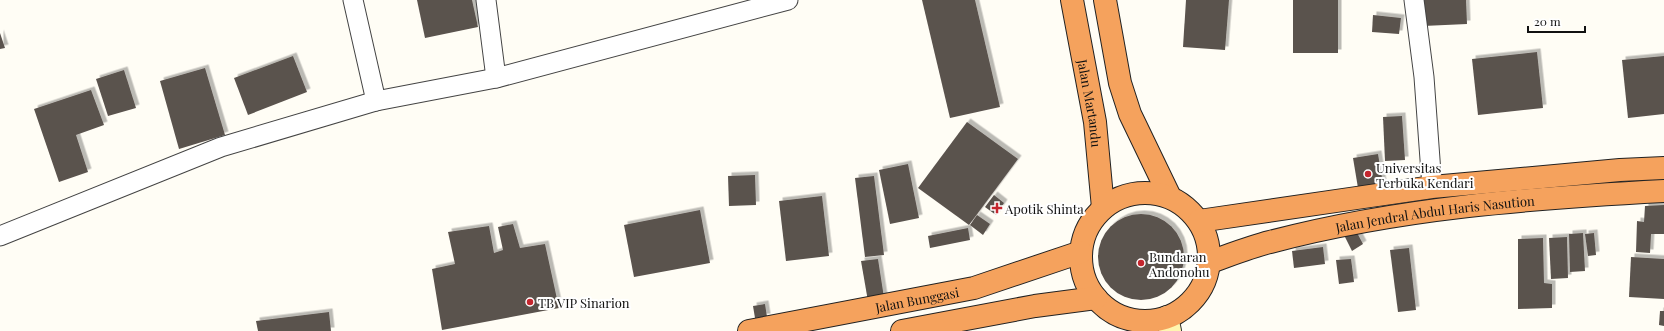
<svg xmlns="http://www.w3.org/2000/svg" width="1664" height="331" viewBox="0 0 1664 331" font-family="'Playfair Display',serif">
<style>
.building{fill:#5a524d;filter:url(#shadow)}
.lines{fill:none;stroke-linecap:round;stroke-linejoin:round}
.street-casing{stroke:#444;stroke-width:21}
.secondary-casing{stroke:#333;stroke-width:24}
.highway-casing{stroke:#222;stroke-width:24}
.street{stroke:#fff;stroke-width:19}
.secondary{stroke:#fff6b0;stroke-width:22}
.highway{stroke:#f5a25d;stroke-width:22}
.poi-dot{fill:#c4262e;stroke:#fff;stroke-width:1.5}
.labels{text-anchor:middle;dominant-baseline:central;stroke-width:4;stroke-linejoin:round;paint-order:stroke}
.street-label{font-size:13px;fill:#111;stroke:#fff}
.poi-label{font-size:13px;fill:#111;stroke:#fff;text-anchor:start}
</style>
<defs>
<filter id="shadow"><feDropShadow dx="3.5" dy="-3.5" stdDeviation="0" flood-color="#0004"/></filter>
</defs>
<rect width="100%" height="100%" fill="#fffdf5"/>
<g class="building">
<path d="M417,0H472L478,27L425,38Z"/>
<path d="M922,0H975L1000,107L950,118Z"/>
<path d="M1186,0H1229L1225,50L1183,47Z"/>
<rect x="1293" y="0" width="45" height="53"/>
<path d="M1422,0H1466L1467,24L1423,26Z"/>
<path d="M1373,15L1401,18L1399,34L1372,32Z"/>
<path d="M0,33L5,48L0,49Z"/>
<path d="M1537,52L1543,108L1478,115L1472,59Z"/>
<path d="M293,56L307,92L248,115L234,78Z"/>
<path d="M1664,56V114L1628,118L1622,60Z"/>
<path d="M205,68L225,135L179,149L160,81Z"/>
<path d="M124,70L136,108L108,116L96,79Z"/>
<path d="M91,90L104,125L76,135L88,172L59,182L34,109Z"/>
<path d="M1402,116L1405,160L1385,161L1383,117Z"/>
<path d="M967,122L1018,159L969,225L918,188Z"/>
<path d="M1378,154L1384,190L1359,194L1353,158Z"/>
<path d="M908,164L919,218L890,224L879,170Z"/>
<path d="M755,175L756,205L729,206L728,176Z"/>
<path d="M874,176L884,255L865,257L855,178Z"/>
<path d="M994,195L1004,203L996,215L985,207Z"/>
<path d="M822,196L829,256L786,261L779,201Z"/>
<path d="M1664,205V234H1651L1650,253L1636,252L1637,221L1644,222L1645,206Z"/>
<path d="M700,210L710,263L634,277L624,225Z"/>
<circle cx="1141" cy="257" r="43"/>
<path d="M977,215L990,224L983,235L970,225Z"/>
<path d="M513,224L520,248L545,244L559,308L442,330L432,269L455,264L448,232L489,226L494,253L503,250L498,227Z"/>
<path d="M968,228L970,240L930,248L928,236Z"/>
<path d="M1355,229L1363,244L1352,251L1344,235Z"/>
<path d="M1583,233L1585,271L1570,272L1569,234Z"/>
<path d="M1594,233L1596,255L1588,256L1585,234Z"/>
<path d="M1567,237L1568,278L1551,279L1549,238Z"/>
<path d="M1543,238L1544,283L1552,284V308L1518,309V239Z"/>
<path d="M1323,247L1325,264L1294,268L1292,251Z"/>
<path d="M1409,248L1416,310L1398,312L1390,250Z"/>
<path d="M1631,257L1664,259V299L1629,297Z"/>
<path d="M878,259L885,304L869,307L861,261Z"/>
<path d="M1351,259L1354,282L1339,284L1336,260Z"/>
<path d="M765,304L767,317L755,318L753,306Z"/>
<path d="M1660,311H1664V326L1659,325Z"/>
<path d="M329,312L331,331H258L256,321Z"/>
</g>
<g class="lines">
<defs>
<g id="street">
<path d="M353,0L376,101"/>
<path d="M486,0L496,78"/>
<path d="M1414,0L1424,77L1432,187"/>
<path d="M0,236L221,147L376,101L496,78L788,0"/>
</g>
<g id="secondary">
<path d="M1167,317L1170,331"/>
<path d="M1144,321L1146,331"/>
</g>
<g id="highway">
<path id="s1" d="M1072,0L1095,122L1103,208"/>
<path d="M1105,0L1120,83L1130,114L1170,197"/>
<circle cx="1145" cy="257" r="64"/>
<path d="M1199,221L1432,187L1620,170L1664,168"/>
<path id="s2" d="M1210,262C1230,255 1250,247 1270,242C1399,208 1532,198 1664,191"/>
<path id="s3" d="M749,331L974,288L1081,252"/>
<path d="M902,331L1035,306L1096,298"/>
</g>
</defs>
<use href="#street" class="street-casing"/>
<use href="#secondary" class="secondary-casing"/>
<use href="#highway" class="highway-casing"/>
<use href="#street" class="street"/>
<use href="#secondary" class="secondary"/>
<use href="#highway" class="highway"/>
</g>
<g class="poi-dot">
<circle cx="1368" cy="174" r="4"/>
<path d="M995 202h4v4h4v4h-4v4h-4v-4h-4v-4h4z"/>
<circle cx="1141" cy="263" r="4"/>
<circle cx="530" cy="302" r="4"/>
</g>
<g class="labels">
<g class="street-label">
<text stroke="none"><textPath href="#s1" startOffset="105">Jalan Martandu</textPath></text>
<text stroke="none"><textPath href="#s2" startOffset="231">Jalan Jendral Abdul Haris Nasution</textPath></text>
<text stroke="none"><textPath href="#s3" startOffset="171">Jalan Bunggasi</textPath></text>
</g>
<g class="poi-label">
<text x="1376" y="167">Universitas<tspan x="1376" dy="15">Terbuka Kendari</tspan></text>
<text x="1005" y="208">Apotik Shinta</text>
<text x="1149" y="256">Bundaran<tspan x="1149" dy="15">Andonohu</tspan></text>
<text x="538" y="302">TB VIP Sinarion</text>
</g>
</g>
<path d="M1528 26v6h57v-6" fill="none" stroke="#111111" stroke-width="2"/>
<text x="1534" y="26" font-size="12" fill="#111111" stroke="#ffffff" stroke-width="3" paint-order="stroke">20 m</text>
</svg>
